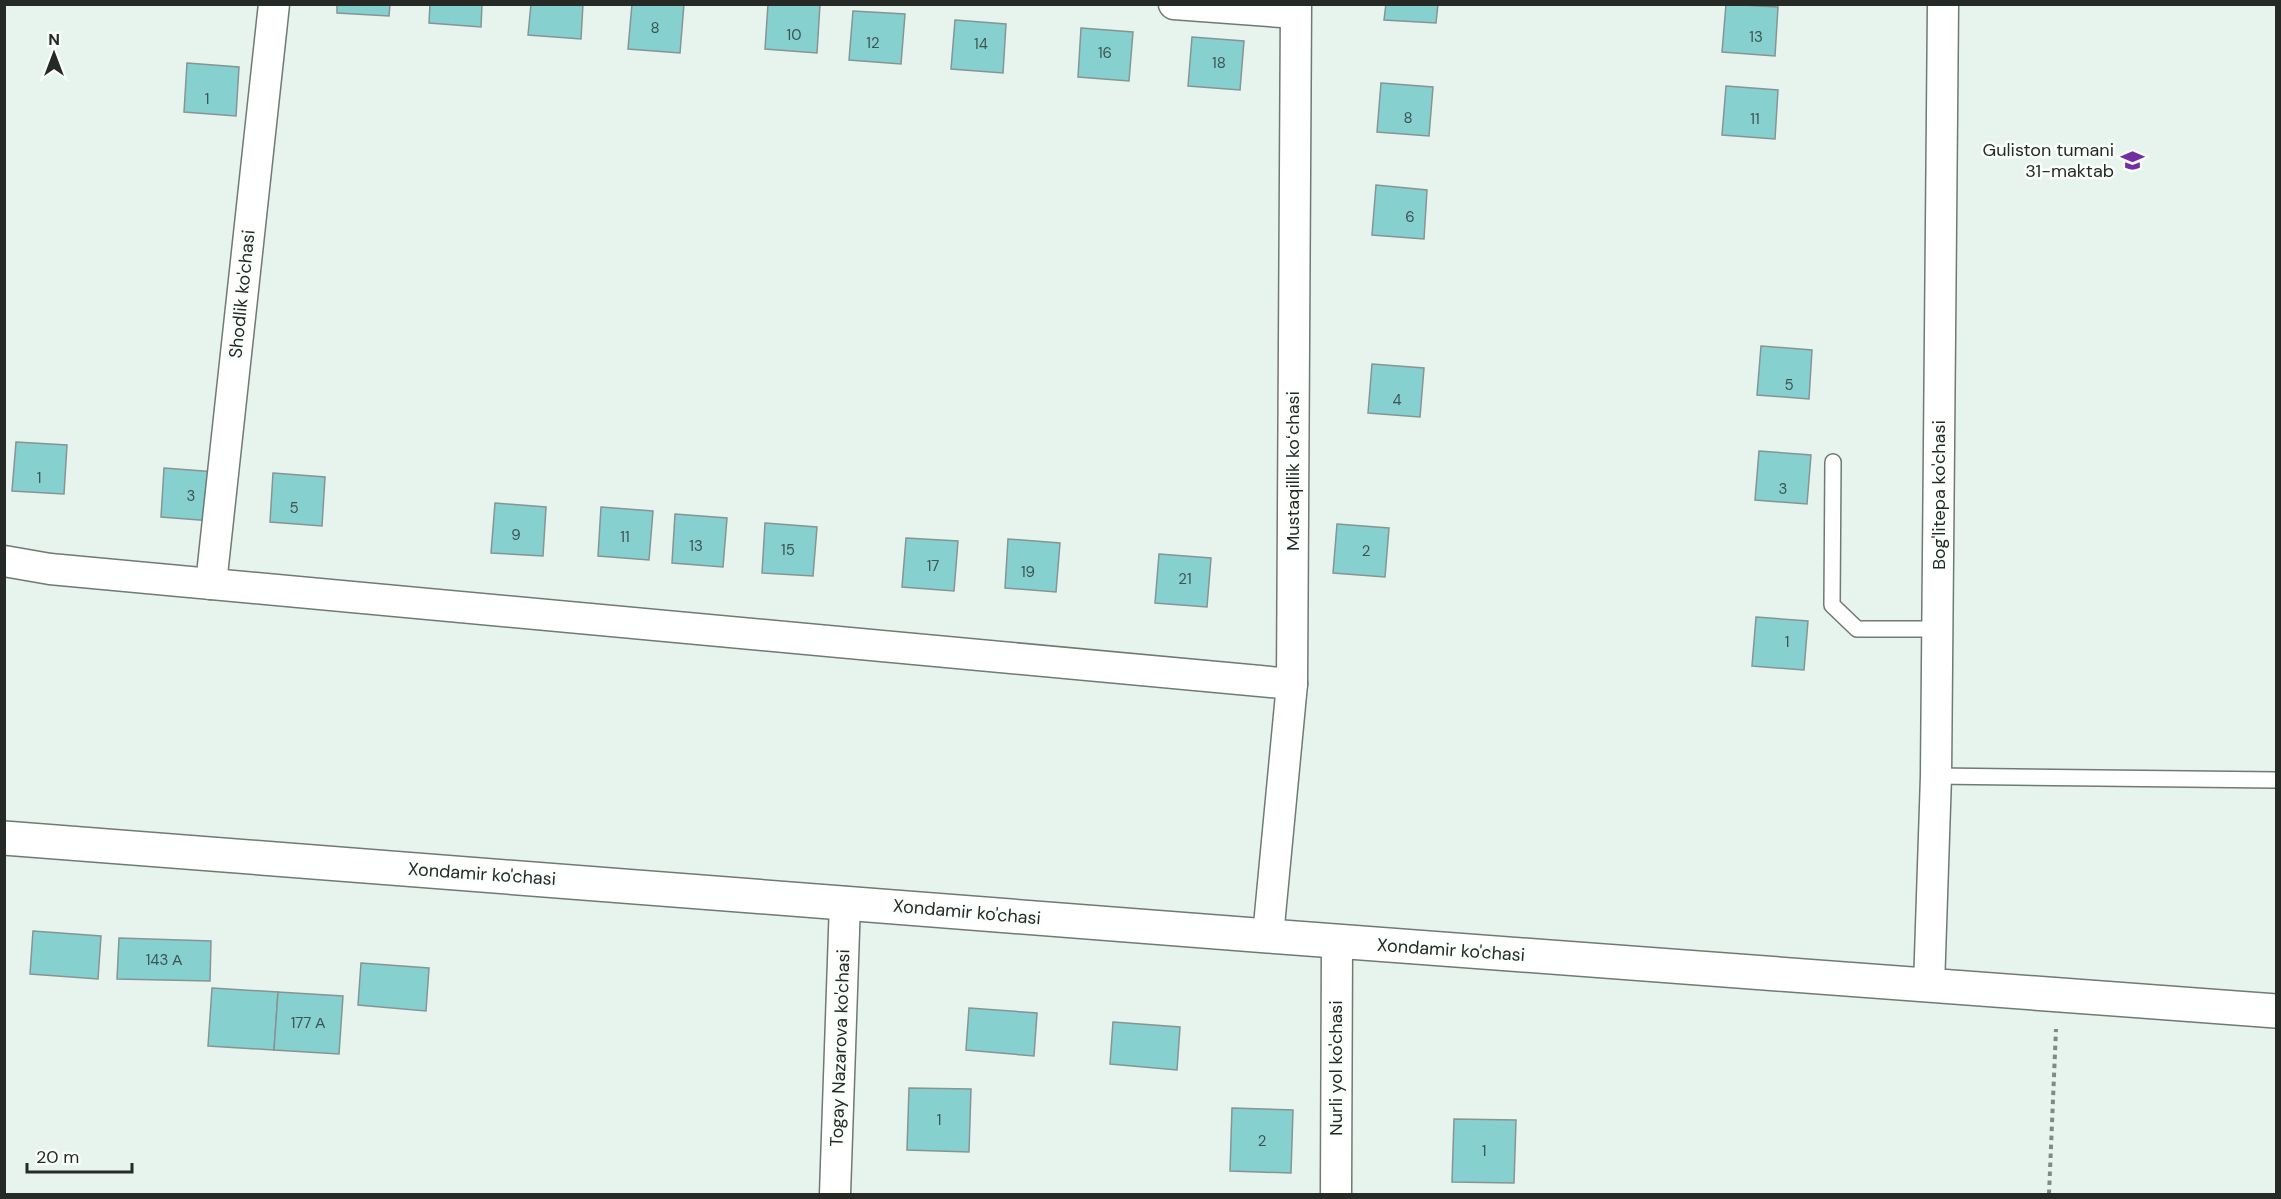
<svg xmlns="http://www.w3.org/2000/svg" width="2281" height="1199" viewBox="0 0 2281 1199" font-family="'DM Sans',sans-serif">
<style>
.building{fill:#86d1cf;stroke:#869494;stroke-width:1.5}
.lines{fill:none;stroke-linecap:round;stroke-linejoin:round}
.lane-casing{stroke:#6e7a74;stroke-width:18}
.street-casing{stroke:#6e7a74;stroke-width:33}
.secondary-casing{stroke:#6e7a74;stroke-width:36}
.path{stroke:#808a85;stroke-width:4;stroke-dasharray:4.5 4.5;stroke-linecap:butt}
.lane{stroke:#fff;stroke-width:15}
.street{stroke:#fff;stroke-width:30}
.secondary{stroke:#fff;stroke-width:33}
.labels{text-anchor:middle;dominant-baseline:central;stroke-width:5;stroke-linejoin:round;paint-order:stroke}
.number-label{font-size:15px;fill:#3d5451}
.poi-label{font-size:18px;fill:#252a27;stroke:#fafffc;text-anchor:end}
.street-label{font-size:18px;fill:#252a27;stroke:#fafffc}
</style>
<rect width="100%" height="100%" fill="#e6f4ed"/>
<g class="building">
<path d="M337,4H390L389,16L337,13Z"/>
<path d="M430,4H482L481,27L429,23Z"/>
<path d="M531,4H583L581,39L528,35Z"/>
<path d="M632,4H684L680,53L628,49Z"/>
<path d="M768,4H820L817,53L765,49Z"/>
<path d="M1386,4H1438L1436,23L1384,20Z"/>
<path d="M1726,4L1778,7L1775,56L1722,52Z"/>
<path d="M853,11L905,14L901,64L849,60Z"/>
<path d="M955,20L1006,24L1003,73L951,69Z"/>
<path d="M1081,28L1133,32L1129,81L1078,77Z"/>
<path d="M1192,37L1244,41L1240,90L1188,86Z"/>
<path d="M187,63L239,67L236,116L184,112Z"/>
<path d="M1381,83L1433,87L1429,136L1377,132Z"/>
<path d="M1726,86L1778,90L1775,139L1722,135Z"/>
<path d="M1376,185L1427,190L1424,239L1372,235Z"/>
<path d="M1761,346L1812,350L1809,399L1757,395Z"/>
<path d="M1372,364L1424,368L1420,417L1368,413Z"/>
<path d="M16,442L67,445L64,494L12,491Z"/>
<path d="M1759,451L1811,455L1807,504L1755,500Z"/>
<path d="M164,468L216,472L212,521L161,517Z"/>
<path d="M273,473L325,477L322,526L270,522Z"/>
<path d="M495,503L546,507L543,556L491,553Z"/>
<path d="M601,507L653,511L649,560L598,556Z"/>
<path d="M675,514L727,518L723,567L672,563Z"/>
<path d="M765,523L817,527L813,576L762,573Z"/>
<path d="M1337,524L1389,528L1385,577L1333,573Z"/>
<path d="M906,538L958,541L954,591L902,587Z"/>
<path d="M1008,539L1060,543L1056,592L1005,588Z"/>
<path d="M1159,554L1211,558L1207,607L1155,603Z"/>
<path d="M1756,617L1808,621L1804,670L1752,666Z"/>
<path d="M33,931L101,936L98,979L30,974Z"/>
<path d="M119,938L211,941L210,981L117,979Z"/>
<path d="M361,963L429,968L426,1011L358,1005Z"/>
<path d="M212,988L278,992L274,1050L208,1046Z"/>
<path d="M278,992L343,996L339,1054L274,1050Z"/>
<path d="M969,1008L1037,1013L1034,1056L966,1050Z"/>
<path d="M1113,1022L1180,1027L1177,1070L1110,1064Z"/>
<path d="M909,1088L971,1089L969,1152L907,1150Z"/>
<path d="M1232,1108L1293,1110L1291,1173L1230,1171Z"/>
<path d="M1454,1119L1516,1120L1514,1183L1452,1182Z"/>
</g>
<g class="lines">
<defs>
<g id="lane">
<path d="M1833,462L1832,605L1857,629H1938"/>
<path d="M1936,776L2276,780"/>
</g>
<g id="street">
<path d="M1174,4L1295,13"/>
<path d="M4,561L50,569L1292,684"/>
<path d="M211,584L274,4"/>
<path d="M1268,936L1292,684L1296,4"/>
<path d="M1929,986L1936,776L1943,4"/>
<path d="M835,1194L845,902"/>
<path d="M1336,1194L1337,941"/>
</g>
<path id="secondary" d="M4,838L1268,936L2276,1011"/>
</defs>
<use href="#lane" class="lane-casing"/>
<use href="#street" class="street-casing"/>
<use href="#secondary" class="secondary-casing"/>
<path class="path" d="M2049,1194L2056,1029"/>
<use href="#lane" class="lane"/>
<use href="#street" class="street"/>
<use href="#secondary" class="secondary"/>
</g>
<defs>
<symbol id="school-bare" viewBox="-9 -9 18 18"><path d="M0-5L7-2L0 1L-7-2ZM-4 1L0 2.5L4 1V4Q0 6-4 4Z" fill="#742ea2" stroke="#fafffc" stroke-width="2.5" paint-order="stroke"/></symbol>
</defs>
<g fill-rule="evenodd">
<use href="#school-bare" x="2116" y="144" width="33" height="33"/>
</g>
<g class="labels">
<g class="number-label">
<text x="655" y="28">8</text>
<text x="794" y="35">10</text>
<text x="1756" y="37">13</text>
<text x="873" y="43">12</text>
<text x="981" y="44">14</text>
<text x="1105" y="53">16</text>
<text x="1219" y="63">18</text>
<text x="207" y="99">1</text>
<text x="1408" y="118">8</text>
<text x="1755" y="119">11</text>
<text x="1410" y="217">6</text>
<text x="1789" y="385">5</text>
<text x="1397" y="400">4</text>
<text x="39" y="478">1</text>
<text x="1783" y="489">3</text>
<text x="191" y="496">3</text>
<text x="294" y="508">5</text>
<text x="516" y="535">9</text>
<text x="625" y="537">11</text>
<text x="696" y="546">13</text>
<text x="788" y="550">15</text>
<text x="1366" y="551">2</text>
<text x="933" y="566">17</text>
<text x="1028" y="572">19</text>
<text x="1185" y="579">21</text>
<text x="1787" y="642">1</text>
<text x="164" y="960">143 А</text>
<text x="308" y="1023">177 А</text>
<text x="939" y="1120">1</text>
<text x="1262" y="1141">2</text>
<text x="1484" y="1151">1</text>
</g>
<g class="poi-label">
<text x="2114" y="150">Guliston tumani<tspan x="2114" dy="21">31-maktab</tspan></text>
</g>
<g class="street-label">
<text transform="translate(242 294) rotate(-84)">Shodlik ko'chasi</text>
<text transform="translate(1293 471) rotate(-90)">Mustaqillik koʻchasi</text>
<text transform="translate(1939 495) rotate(-90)">Bog'litepa ko'chasi</text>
<text transform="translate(482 874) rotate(4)">Xondamir ko'chasi</text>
<text transform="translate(967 912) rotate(5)">Xondamir ko'chasi</text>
<text transform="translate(1451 950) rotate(4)">Xondamir ko'chasi</text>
<text transform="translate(840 1048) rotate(-88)">Togay Nazarova ko'chasi</text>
<text transform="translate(1336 1068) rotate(-90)">Nurli yol ko'chasi</text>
</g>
</g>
<rect width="2281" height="1199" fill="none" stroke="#252a27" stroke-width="12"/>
<g transform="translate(54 54)" stroke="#fafffc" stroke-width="4.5" paint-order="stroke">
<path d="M0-4.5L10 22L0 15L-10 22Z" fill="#252a27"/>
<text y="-9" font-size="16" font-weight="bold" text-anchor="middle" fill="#252a27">N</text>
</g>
<path d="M27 1163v9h105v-9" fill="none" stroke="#252a27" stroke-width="3"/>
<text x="36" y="1163" font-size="18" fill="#252a27" stroke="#fafffc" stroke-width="4.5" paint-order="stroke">20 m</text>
</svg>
